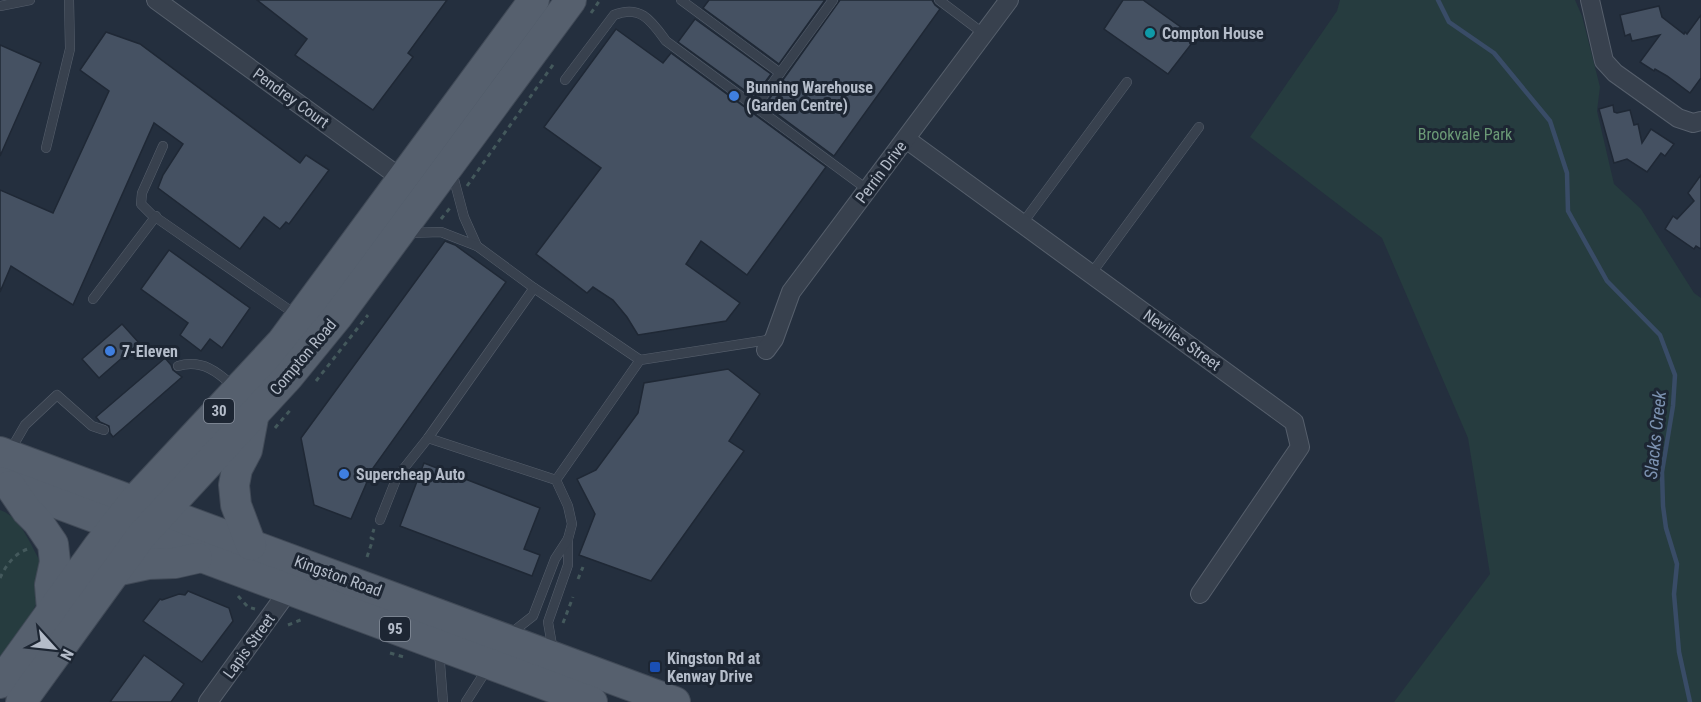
<svg xmlns="http://www.w3.org/2000/svg" width="1701" height="702" viewBox="0 0 1701 702" font-family="'Roboto Condensed',sans-serif">
<style>
.green{fill:#263c3f}
.lines{fill:none;stroke-linecap:round;stroke-linejoin:round}
.stream{stroke:#394c67;stroke-width:4.5}
.building{fill:#455162;stroke:#1f2835;stroke-width:1.5}
.service-casing{stroke:#565f6c;stroke-width:10}
.minor-casing{stroke:#565f6c;stroke-width:20}
.primary-casing{stroke:#414a57;stroke-width:32}
.path{stroke:#44595c;stroke-width:3;stroke-dasharray:4.5 4.5;stroke-linecap:butt}
.service{stroke:#38414e;stroke-width:9}
.minor{stroke:#38414e;stroke-width:18}
.primary{stroke:#56606e;stroke-width:30}
.culture-dot{fill:#0f9aa8;stroke:#1d2633;stroke-width:2}
.shop-dot{fill:#3f7fe0;stroke:#1d2633;stroke-width:2}
.transit-dot{fill:#1a4fb4;stroke:#1d2633;stroke-width:2}
.labels{text-anchor:middle;dominant-baseline:central;stroke-width:6;stroke-linejoin:round;paint-order:stroke}
.shield{fill:#1d2633;stroke:#878f9c;stroke-width:1.5}
.shield-label{font-size:15px;font-weight:bold;fill:#b4bcc9}
.poi-label{font-size:16px;font-weight:bold;fill:#b4bcc9;stroke:#1d2633;text-anchor:start}
.street-label{font-size:16px;fill:#b4bcc9;stroke:#1d2633}
.park-label{font-size:16px;fill:#6b9a76;stroke:#1d2633}
.water-label{font-size:18px;font-style:italic;fill:#7c92b1;stroke:#1d2633}
</style>
<rect width="100%" height="100%" fill="#242f3e"/>
<g class="green">
<path d="M1340,0H1575L1582,16L1600,87L1597,111L1614,184L1641,209L1694,293L1701,298V702H1394L1490,574L1468,438L1382,238L1250,137L1337,11Z"/>
<path d="M0,510C15,515 24,531 31,544C36,555 44,565 44,579C42,605 14,639 0,661Z"/>
</g>
<g class="lines">
<path class="stream" d="M1438,0L1449,22L1494,53L1550,121L1567,173L1568,211L1607,281L1660,335L1675,375L1673,406L1662,472L1663,506L1666,528L1677,564L1674,594L1679,652L1690,702"/>
</g>
<g class="building">
<path d="M257,0H447L408,53L413,57L373,110L295,55L307,39Z"/>
<path d="M709,0H825L779,64L703,8Z"/>
<path d="M840,0H932L935,5L940,9L834,156L765,105Z"/>
<path d="M1123,0H1143L1196,38L1168,74L1104,29Z"/>
<path d="M1659,6L1662,17L1684,34L1685,32L1687,34L1701,15V78L1690,93L1667,76L1655,69L1654,71L1640,62L1660,35L1632,41L1630,34L1625,36L1620,15Z"/>
<path d="M695,19L771,74L754,97L678,42Z"/>
<path d="M616,29L663,63L671,53L826,167L747,275L701,241L686,264L740,303L726,321L638,335L627,317L613,300L593,287L587,293L536,254L601,168L544,127Z"/>
<path d="M106,32L140,44L300,163L306,155L329,170L289,224L286,222L280,229L264,217L240,249L158,188L163,175L183,144L154,123L73,305L11,266L0,292V190L53,213L109,91L80,70Z"/>
<path d="M0,45L41,63L0,156Z"/>
<path d="M1613,105L1614,112L1617,113L1630,110L1634,125L1638,124L1642,143L1651,129L1674,144L1665,156L1661,153L1647,172L1627,159L1614,163L1599,109Z"/>
<path d="M1701,175V249L1696,246L1694,249L1665,229L1673,216L1677,219L1694,201L1688,193Z"/>
<path d="M445,241L455,245L506,282L373,468L351,519L314,505L301,438Z"/>
<path d="M169,250L250,308L222,348L210,339L201,351L180,335L188,323L141,289Z"/>
<path d="M122,324L139,343L99,378L82,359Z"/>
<path d="M165,358L171,365L173,370L182,377L113,437L110,433L109,426L100,422L96,417Z"/>
<path d="M728,369L760,394L729,441L744,451L651,581L579,555L595,514L577,479L596,470L638,413L644,383Z"/>
<path d="M424,463L540,508L524,549L540,555L532,576L400,526Z"/>
<path d="M188,591L229,608L233,621L202,662L143,621L160,599L162,600L179,594L185,595Z"/>
<path d="M144,655L184,684L171,702H110Z"/>
</g>
<g class="lines">
<defs>
<g id="service">
<path d="M681,0L780,73"/>
<path d="M939,0L984,34"/>
<path d="M0,6L30,0"/>
<path d="M565,80L614,15C641,4 652,22 666,41L868,190"/>
<path d="M756,106L833,0"/>
<path d="M163,146L142,193L141,204L151,214L298,316"/>
<path d="M46,148L70,49L69,0"/>
<path d="M452,172L464,217L477,246"/>
<path d="M1022,224L1127,82"/>
<path d="M408,233L441,232L477,246L534,288L640,360L556,480"/>
<path d="M1091,274L1199,127"/>
<path d="M93,299L156,216"/>
<path d="M640,360L774,339"/>
<path d="M178,366C202,359 218,372 234,387"/>
<path d="M428,438L556,480L568,506L572,524L568,539V565L548,622L553,651"/>
<path d="M10,451L25,425L57,395L92,426L104,430"/>
<path d="M380,520L397,477L428,438L534,288"/>
<path d="M510,634L533,616L555,559L568,539"/>
<path d="M439,651L443,702"/>
<path d="M466,702L487,669"/>
</g>
<g id="minor">
<path d="M156,0L409,184"/>
<path d="M1590,0L1604,61L1615,73L1678,118L1693,123L1701,121"/>
<path d="M906,139L1294,422L1300,447L1200,594"/>
<path d="M766,350L774,339L791,292L1009,0"/>
<path d="M208,702L289,590"/>
</g>
<g id="primary">
<path d="M0,452L675,702"/>
<path d="M0,482L592,702"/>
<path d="M10,486L27,511L38,522L53,544L55,562L50,585L52,609"/>
<path d="M251,545L236,505L234,485L237,469L247,450L253,418"/>
<path d="M115,571L148,564L175,563L197,558"/>
<path d="M0,683L98,547L134,501L282,342L534,0"/>
<path d="M21,702L142,535L288,377L337,317L571,0"/>
</g>
</defs>
<use href="#service" class="service-casing"/>
<use href="#minor" class="minor-casing"/>
<use href="#primary" class="primary-casing"/>
<g class="path">
<path d="M591,13L600,0"/>
<path d="M467,186L555,62"/>
<path d="M441,219L450,208"/>
<path d="M316,381L368,315"/>
<path d="M275,428L292,408"/>
<path d="M367,557L373,539L371,538L374,529"/>
<path d="M0,578C6,565 15,553 28,549"/>
<path d="M578,579L583,567"/>
<path d="M238,596L248,607L255,609"/>
<path d="M563,623L573,597"/>
<path d="M288,625L303,619"/>
<path d="M390,653L404,657"/>
</g>
<use href="#service" class="service"/>
<use href="#minor" class="minor"/>
<use href="#primary" class="primary"/>
</g>
<circle class="culture-dot" cx="1150" cy="33" r="6"/>
<g class="shop-dot">
<circle cx="734" cy="96" r="6"/>
<circle cx="110" cy="351" r="6"/>
<circle cx="344" cy="474" r="6"/>
</g>
<rect class="transit-dot" x="649" y="661" width="12" height="12" rx="3"/>
<g class="labels">
<g class="shield">
<rect x="204" y="399" width="30" height="24" rx="4.5"/>
<rect x="380" y="617" width="30" height="24" rx="4.5"/>
</g>
<g class="shield-label">
<text x="219" y="411">30</text>
<text x="395" y="629">95</text>
</g>
<g class="poi-label">
<text x="1162" y="33">Compton House</text>
<text x="746" y="87">Bunning Warehouse<tspan x="746" dy="18">(Garden Centre)</tspan></text>
<text x="122" y="351">7-Eleven</text>
<text x="356" y="474">Supercheap Auto</text>
<text x="667" y="658">Kingston Rd at<tspan x="667" dy="18">Kenway Drive</tspan></text>
</g>
<g class="street-label">
<text transform="translate(291 98) rotate(36)">Pendrey Court</text>
<text transform="translate(881 172) rotate(-53)">Perrin Drive</text>
<text transform="translate(1182 340) rotate(36)">Nevilles Street</text>
<text transform="translate(303 357) rotate(-50)">Compton Road</text>
<text transform="translate(338 576) rotate(20)">Kingston Road</text>
<text transform="translate(249 646) rotate(-54)">Lapis Street</text>
</g>
<g class="park-label">
<text x="1465" y="134">Brookvale Park</text>
</g>
<g class="water-label">
<text transform="translate(1655 435) rotate(-84)">Slacks Creek</text>
</g>
</g>
<g transform="translate(54 648) rotate(117)" stroke="#1d2633" stroke-width="4.5" paint-order="stroke">
<path d="M0-4.5L10 22L0 15L-10 22Z" fill="#b4bcc9"/>
<text y="-9" font-size="16" font-weight="bold" text-anchor="middle" fill="#b4bcc9">N</text>
</g>
</svg>
